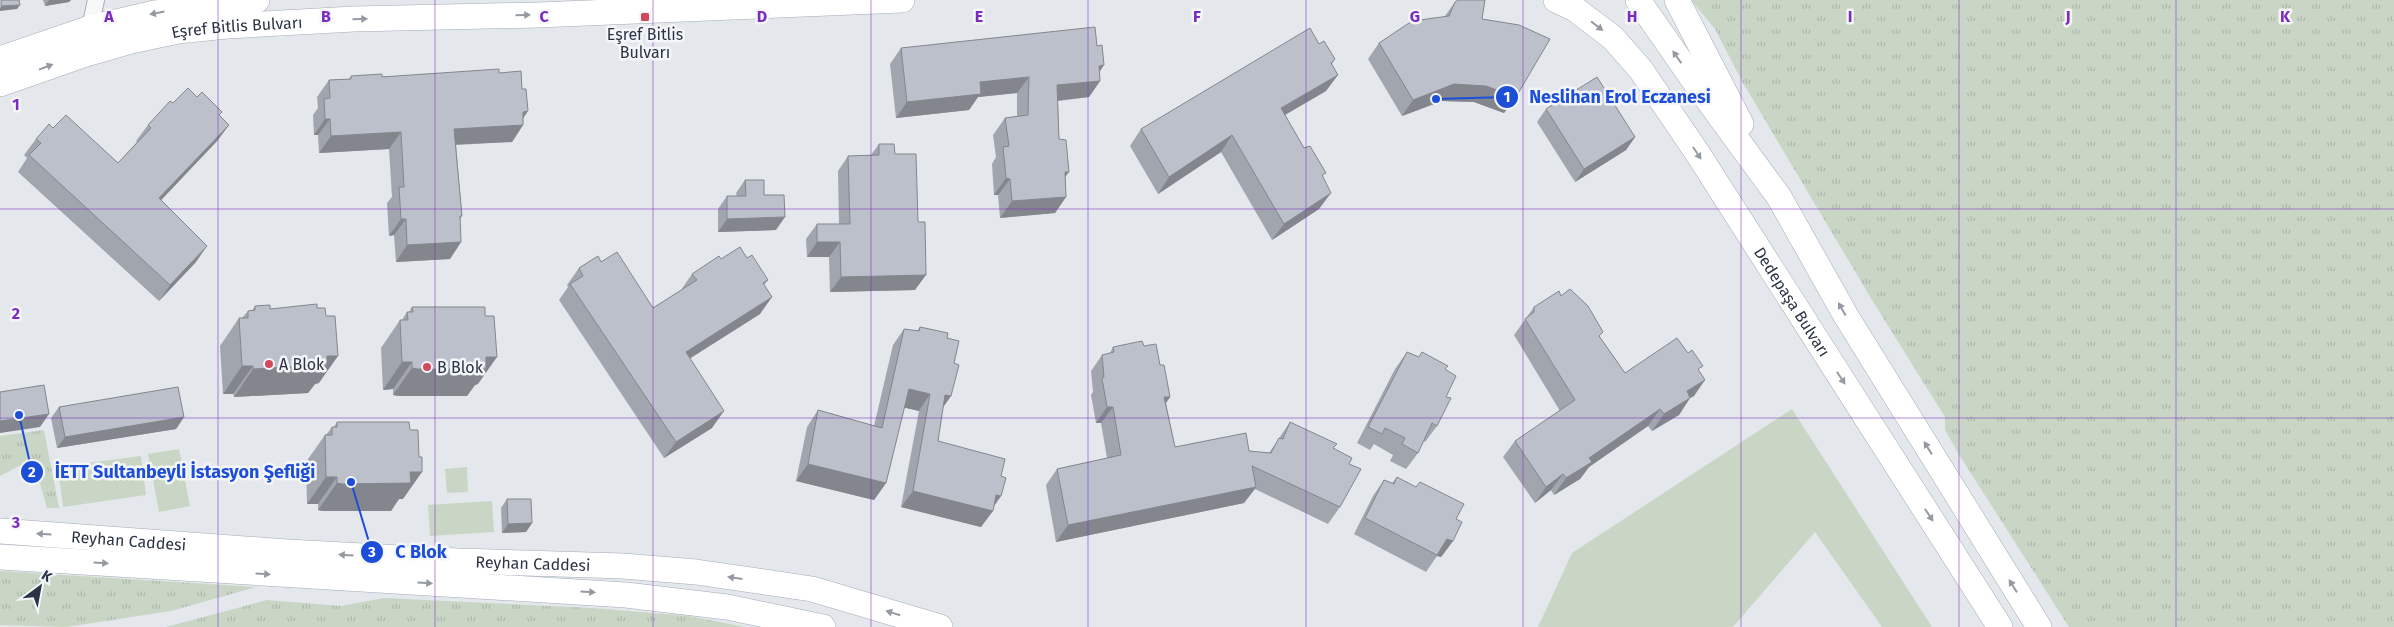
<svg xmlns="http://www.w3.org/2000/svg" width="2394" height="627" viewBox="0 0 2394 627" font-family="'Fira Sans',sans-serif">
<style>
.grass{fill:url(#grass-tufts)}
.park{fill:#c9d6c5}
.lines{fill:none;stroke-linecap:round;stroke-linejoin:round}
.street-casing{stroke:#a9aeb7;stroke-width:18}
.primary-casing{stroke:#a3abb8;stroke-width:26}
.street{stroke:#f7f8fa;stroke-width:16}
.primary{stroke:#fff;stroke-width:25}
.wall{fill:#a1a5ae}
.shaded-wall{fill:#83868d}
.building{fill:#bbc0ca;stroke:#83868d}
.oneway{fill:#959aa2}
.grid{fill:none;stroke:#7b2cbf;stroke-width:1;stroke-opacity:0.55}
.poi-dot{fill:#d1495b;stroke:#f4f6f9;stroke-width:2}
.labels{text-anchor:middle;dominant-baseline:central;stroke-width:5;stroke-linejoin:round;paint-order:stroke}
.street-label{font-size:16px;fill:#2b3445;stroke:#f4f6f9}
.poi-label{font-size:16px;fill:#2b3445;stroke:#f4f6f9;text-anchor:start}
.grid-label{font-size:16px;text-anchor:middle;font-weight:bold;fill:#7b2cbf;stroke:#f4f6f9;stroke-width:5;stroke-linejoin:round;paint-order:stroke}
.leader{fill:none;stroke:#1d4ed8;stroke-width:2}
.callout-dot{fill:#1d4ed8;stroke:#f4f6f9;stroke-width:2}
.mark-label{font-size:15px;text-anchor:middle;font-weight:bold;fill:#fff}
.callout-label{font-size:18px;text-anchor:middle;font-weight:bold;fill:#1d4ed8;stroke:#f4f6f9;stroke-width:5;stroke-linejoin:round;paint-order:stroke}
</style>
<defs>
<pattern id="grass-tufts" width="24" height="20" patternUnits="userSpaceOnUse" patternTransform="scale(1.25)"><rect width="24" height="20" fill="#c9d6c5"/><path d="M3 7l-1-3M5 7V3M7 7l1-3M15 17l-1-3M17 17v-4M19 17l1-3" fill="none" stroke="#adb8ab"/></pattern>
</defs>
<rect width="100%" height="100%" fill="#e4e7ec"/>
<g class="grass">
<path d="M1691,0H2394V627H2069L1958,453L1945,430V417L1872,300L1743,83L1715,29Z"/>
<path d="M44,430L59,508H47L35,466L25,463L0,476V436Z"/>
<path d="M0,571L256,587L171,611L66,627L0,625Z"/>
<path d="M384,598L592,608L689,616L745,627H166L267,600L341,606Z"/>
</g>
<g class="park">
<path d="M1792,409L1932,627H1882L1815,532L1733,627H1538L1572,553Z"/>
<path d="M179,449L190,506L159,512L148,454Z"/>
<path d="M141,456L146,495L63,507L58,467Z"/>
<path d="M467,467L468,492L447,493L445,469Z"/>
<path d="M492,501L494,532L430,536L428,505Z"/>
</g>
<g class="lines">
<defs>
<path id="street" d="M90,28L96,0"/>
<g id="primary">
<path id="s1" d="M1556,0L1575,9L1613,38L1641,70L1698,154L2000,627"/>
<path d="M1638,0L1697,85L1779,197L1846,316L2039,627"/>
<path d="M1677,0L1741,124"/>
<path d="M0,59L90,28L155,13L257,0"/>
<path id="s2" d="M0,84L86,54L131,41L178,31L227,26L354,19L538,15L902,0"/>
<path id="s3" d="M0,531L287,552L458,561L623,566L696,572L812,589L940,627"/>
<path d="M0,557L626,595L727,607L823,627"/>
</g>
</defs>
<use href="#street" class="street-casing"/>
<use href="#primary" class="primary-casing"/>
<use href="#street" class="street"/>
<use href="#primary" class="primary"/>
</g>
<g class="wall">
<path d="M43,0H71L69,2L45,6Z"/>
<path d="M1455,2L1482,19L1516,97L1504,113L1474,102L1442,101L1402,116L1368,59L1379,43L1445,16Z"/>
<path d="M1319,44L1335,59L1332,64L1326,91L1285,115L1304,148L1323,177L1319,209L1272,240L1221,152L1158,194L1130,146L1141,129Z"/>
<path d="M901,48L1099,73L1100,81L1089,97L1058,101L1059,139L1065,177L1066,197L1055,213L1000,218L998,195H994L992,164L996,157L993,135L1005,118L1017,116V93L978,97L969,110L896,118L890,64Z"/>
<path d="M499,73L523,118V125L512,142L456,145L462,216L460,220L461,242L450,259L396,262L394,235L389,236L387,203L392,197L389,149L319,153L318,135H314L313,115L318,108L317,97L329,80L349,79L351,76L382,77Z"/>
<path d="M197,97L229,125L217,141L161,200L196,262L159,301L18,172L27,158L24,155L36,139L53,128L118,163L137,142L136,141L148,125L173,103Z"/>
<path d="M1546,109L1635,137L1626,150L1575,182L1537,122Z"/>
<path d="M879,144L895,154L918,222L915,290L830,292L829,257H807L806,239L817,224H839L838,171L848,156L871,155Z"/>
<path d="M745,180L776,230L718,232V209L727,196H737L736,193Z"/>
<path d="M747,258L768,280L764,285L760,314L690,358L712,428L664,458L559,300L568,287L567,285L579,268L601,262L653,308L681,290L692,274L721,259Z"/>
<path d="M1561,296L1600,337L1625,373L1699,371L1694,396L1690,398L1679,415L1652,431L1648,426L1589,467L1580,479L1554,495L1551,490L1535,503L1503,457L1515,441L1560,411L1514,335L1534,307Z"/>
<path d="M255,306L270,309L319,383L315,384L308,393L234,397L233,394H223L220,346L239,318H242L248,311H252Z"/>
<path d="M412,307L478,384L475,385L467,396H399L393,395V389L383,390L381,348L400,320H402L407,312H409Z"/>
<path d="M920,327L947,338L954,363L951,396L943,407L938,441L1001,476V496L994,506L981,527L901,507L919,411L904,407L886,483L874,500L796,481L807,427L818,410L874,426L893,345L904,329L917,331Z"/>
<path d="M1144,346L1160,365L1170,397L1166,403L1175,447L1249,451L1269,453L1290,422L1334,448L1349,464L1340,507L1328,524L1255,489L1244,503L1056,542L1046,485L1057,469L1107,458L1101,423H1096L1091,395L1093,392L1091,371L1102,355L1110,353L1113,347Z"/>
<path d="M1407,352L1445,370L1446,397L1437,426L1425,442L1423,441L1418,453L1406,469L1390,461L1393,455L1374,444L1370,450L1357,443L1395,369Z"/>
<path d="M59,407L184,417L176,429L57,448L51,418Z"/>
<path d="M337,422L403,499H399L391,511H323L318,510V504H307L306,462L325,435H326L332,427H334Z"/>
<path d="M1397,477L1456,519L1453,541L1441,557L1437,556L1426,572L1354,534L1373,496L1384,480L1392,483Z"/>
<path d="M507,499L532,523L526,532L502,533L501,508Z"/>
</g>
<g class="shaded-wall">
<path d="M49,0H71L69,2L45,6Z"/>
<path d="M20,5L17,9L0,11V8L1,6Z"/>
<path d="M1104,65L1093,82L1100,81L1089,97L1045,102L1057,85L1099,66Z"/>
<path d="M1338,75L1326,91L1269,124L1281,108Z"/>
<path d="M1029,77L1017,93L978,97L969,110L896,118L907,102L980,82Z"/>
<path d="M1454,84L1486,86L1516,97L1504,113L1474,102L1442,101L1402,116L1413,100Z"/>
<path d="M528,111L518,126L523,125L512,142L443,145L454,129L523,112Z"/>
<path d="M325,119H330L318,135H314Z"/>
<path d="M229,125L217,141L147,215L159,198Z"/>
<path d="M401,132L389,149L319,153L331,136Z"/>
<path d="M1232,135L1221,152L1158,194L1169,177Z"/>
<path d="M1635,137L1626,150L1575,182L1584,169Z"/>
<path d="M1065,172H1069L1057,188Z"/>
<path d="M1006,178L1010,179L998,195H994Z"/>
<path d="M1331,193L1319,209L1272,240L1284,224Z"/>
<path d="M1066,197L1055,213L1000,218L1012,201Z"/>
<path d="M785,217L776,230L718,232L727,219Z"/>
<path d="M401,219H406L394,235L389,236Z"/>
<path d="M461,242L450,259L396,262L407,245Z"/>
<path d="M817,242H840L829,257H807Z"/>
<path d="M207,246L196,262L159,301L170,285Z"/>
<path d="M926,275L915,290L830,292L841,277Z"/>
<path d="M772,297L760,314L675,368L686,352Z"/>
<path d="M327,356H338L319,383L315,384L308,393L234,397L253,369Z"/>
<path d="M486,357H497L478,384L475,385L467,396H399L393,395L412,368Z"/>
<path d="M402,362H412L393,389L383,390Z"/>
<path d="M242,366H253L233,394H223Z"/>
<path d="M1705,380L1694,396L1690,398L1679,415L1652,431L1664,414L1687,391Z"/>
<path d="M909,389L930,394L919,411L897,406Z"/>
<path d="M945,395L951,396L939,413Z"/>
<path d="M1164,397H1170L1159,413Z"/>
<path d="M1107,407H1113L1101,423H1096Z"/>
<path d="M1660,409L1648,426L1589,467L1580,479L1554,495L1566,478L1589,458Z"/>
<path d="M724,411L712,428L664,458L676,442Z"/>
<path d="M49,414L40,427L0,433V421Z"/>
<path d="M184,417L176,429L57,448L65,437Z"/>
<path d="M808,464L886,483L874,500L796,481Z"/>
<path d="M410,472H422L403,499H399L391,511H323L318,510L337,483Z"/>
<path d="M1563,474L1551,490L1535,503L1546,487Z"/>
<path d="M326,477H337L318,504H307Z"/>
<path d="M1256,487L1244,503L1056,542L1068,525Z"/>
<path d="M913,491L996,495L1001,496L991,510L993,511L981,527L901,507Z"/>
<path d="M532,523L526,532L502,533L508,524Z"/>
<path d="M1447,539L1453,541L1441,557L1437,556Z"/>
</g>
<g class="building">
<path d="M1,0H19L20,5L1,6Z"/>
<path d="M1458,0H1485L1482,19L1519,25L1550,39L1516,97L1486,86L1454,84L1413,100L1379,43L1412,21L1449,16L1455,2Z"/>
<path d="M1095,27L1097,46L1102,45L1104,65L1099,66L1100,81L1057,85L1059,139L1066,140L1069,172H1065L1066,197L1012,201L1010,179L1006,178L1003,147L1009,146L1005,118L1028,115L1029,77L980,82L981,94L907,102L901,48Z"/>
<path d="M1310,28L1319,44L1324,41L1335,59L1331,63L1338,75L1281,108L1304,148L1310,146L1326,173L1322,175L1331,193L1284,224L1232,135L1169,177L1141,129Z"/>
<path d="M499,69V73L521,71L522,89H526L528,111L523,112V125L454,129L462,216H460L461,242L407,245L406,219H401L399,187H404L401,132L331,136L330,119H325L324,99L330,98L329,80L351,79V76L382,74V77Z"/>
<path d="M1597,77L1635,137L1584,169L1546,109Z"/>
<path d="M188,88L197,97L202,92L222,112L219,115L229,125L159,198L207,246L170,285L29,155L41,143L36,139L49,124L53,128L66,115L118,163L151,128L148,125L170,101L173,103Z"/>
<path d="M879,144H894L895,154H916L918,222H925L926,275L841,277L840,242H817V224H850L848,156L879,155Z"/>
<path d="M745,180H764V195H784L785,217L727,219V196H746Z"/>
<path d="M740,247L747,258L752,255L768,280L763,283L772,297L686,352L724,411L676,442L570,284L583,276L579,268L598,256L601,262L617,252L653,308L697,280L692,274L719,256L721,259Z"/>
<path d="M1570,289L1588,306L1603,332L1599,336L1625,373L1677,338L1688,353L1692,350L1703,366L1698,369L1705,380L1687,391L1690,398L1664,414L1660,409L1589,458L1592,462L1566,478L1563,474L1546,487L1515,441L1575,400L1525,319L1534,312V307L1559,291L1561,296Z"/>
<path d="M317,304V308H325L326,316H335L338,356H327V365L253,369V366H242L239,318H248V311L255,310V306L270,305V309Z"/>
<path d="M412,307H485V316H494L497,357H486V369H418L412,368V362H402L400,320H408L407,312H413Z"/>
<path d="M920,327L948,333L947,338L959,341L954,363L959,365L951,396L945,395L938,441L1005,459L1001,476L1006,478L1001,496L996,495L993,511L913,491L930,394L909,389L886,483L808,464L818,410L882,428L904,329L919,331Z"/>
<path d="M1142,341L1144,346L1156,344L1160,365H1164L1170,397H1164L1175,447L1246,433L1249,451L1271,453L1279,438L1283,439L1290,422L1337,444L1333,448L1352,458L1349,464L1361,469L1340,507L1252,466L1256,487L1068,525L1057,469L1121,455L1113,407H1107L1102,378L1104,377L1102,355L1114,352L1113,347Z"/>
<path d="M1407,352L1419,357L1422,352L1448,366L1445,369L1456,376L1446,397L1451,398L1437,426L1432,423L1418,453L1402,444L1405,438L1385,428L1382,434L1368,427Z"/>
<path d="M44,385L49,414L0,421V392Z"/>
<path d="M178,387L184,417L65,437L59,407Z"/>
<path d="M337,422H409L410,430H418L419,457H422V472H410L411,483L342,484L337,483V477H326L325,435H332V427H337Z"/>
<path d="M1397,477L1416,487L1420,482L1464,504L1456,519L1462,522L1453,541L1447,539L1437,555L1365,518L1384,480L1394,484Z"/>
<path d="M507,499H531L532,523L508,524Z"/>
</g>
<defs><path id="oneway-solid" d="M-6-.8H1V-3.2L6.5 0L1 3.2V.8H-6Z" transform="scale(1.25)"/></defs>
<g class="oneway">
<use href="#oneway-solid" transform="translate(157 13) rotate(169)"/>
<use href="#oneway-solid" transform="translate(523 15) rotate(-1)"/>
<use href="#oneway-solid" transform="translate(360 19) rotate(-1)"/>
<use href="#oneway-solid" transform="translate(1597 26) rotate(38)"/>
<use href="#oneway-solid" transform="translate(1677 57) rotate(-125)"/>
<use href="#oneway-solid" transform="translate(46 67) rotate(-21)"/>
<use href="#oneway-solid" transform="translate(1697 153) rotate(57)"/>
<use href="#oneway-solid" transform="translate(1842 309) rotate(-119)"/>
<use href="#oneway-solid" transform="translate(1841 378) rotate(57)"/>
<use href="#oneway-solid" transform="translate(1928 448) rotate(-122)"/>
<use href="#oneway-solid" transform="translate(1929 515) rotate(57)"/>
<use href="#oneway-solid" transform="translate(44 534) rotate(-176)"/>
<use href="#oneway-solid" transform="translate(346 555) rotate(-177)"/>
<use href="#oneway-solid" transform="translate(101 563) rotate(4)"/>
<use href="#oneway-solid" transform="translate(263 574) rotate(4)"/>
<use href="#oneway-solid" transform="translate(735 578) rotate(-172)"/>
<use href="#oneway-solid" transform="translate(425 583) rotate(3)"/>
<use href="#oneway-solid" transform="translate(2013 586) rotate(-122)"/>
<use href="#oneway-solid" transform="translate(588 592) rotate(4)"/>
<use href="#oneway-solid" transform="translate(893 613) rotate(-163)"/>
</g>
<path class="grid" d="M218,0V627M435,0V627M653,0V627M871,0V627M1088,0V627M1306,0V627M1523,0V627M1741,0V627M1959,0V627M2176,0V627M0,209H2394M0,418H2394"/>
<g class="poi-dot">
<rect x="640" y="12" width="10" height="10" rx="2.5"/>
<circle cx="269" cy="364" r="5"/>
<circle cx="427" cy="367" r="5"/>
</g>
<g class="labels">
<g class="street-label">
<text stroke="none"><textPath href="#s2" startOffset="245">Eşref Bitlis Bulvarı</textPath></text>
<text stroke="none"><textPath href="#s1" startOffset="388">Dedepaşa Bulvarı</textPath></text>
<text stroke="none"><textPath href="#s3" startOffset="129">Reyhan Caddesi</textPath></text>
<text stroke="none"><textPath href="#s3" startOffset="534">Reyhan Caddesi</textPath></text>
</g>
<g class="poi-label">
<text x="645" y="34" text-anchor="middle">Eşref Bitlis<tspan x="645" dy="18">Bulvarı</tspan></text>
<text x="279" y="364">A Blok</text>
<text x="437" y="367">B Blok</text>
</g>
</g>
<g class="grid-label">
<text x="109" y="22">A</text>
<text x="326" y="22">B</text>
<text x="544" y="22">C</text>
<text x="762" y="22">D</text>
<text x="979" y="22">E</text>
<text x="1197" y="22">F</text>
<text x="1415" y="22">G</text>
<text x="1632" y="22">H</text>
<text x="1850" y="22">I</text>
<text x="2068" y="22">J</text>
<text x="2285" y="22">K</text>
<text x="16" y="110">1</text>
<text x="16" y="319">2</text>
<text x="16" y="528">3</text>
</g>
<path class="leader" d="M1436 99L1507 97M19 415L32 472M351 482L372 552"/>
<g class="callout-dot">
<circle cx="1436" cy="99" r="5"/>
<circle cx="19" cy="415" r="5"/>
<circle cx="351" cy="482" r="5"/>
<circle cx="1507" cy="97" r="12"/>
<circle cx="32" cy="472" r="12"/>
<circle cx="372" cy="552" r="12"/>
</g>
<g class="mark-label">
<text x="1507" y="102">1</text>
<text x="32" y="477">2</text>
<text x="372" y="557">3</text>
</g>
<g class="callout-label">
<text x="1620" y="103">Neslihan Erol Eczanesi</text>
<text x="185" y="478">İETT Sultanbeyli İstasyon Şefliği</text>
<text x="421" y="558">C Blok</text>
</g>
<g transform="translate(40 587) rotate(32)" stroke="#f4f6f9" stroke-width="4" paint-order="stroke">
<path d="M0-4L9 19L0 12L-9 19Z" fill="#2b3445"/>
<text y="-8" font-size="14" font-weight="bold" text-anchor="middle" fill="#2b3445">K</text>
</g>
</svg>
